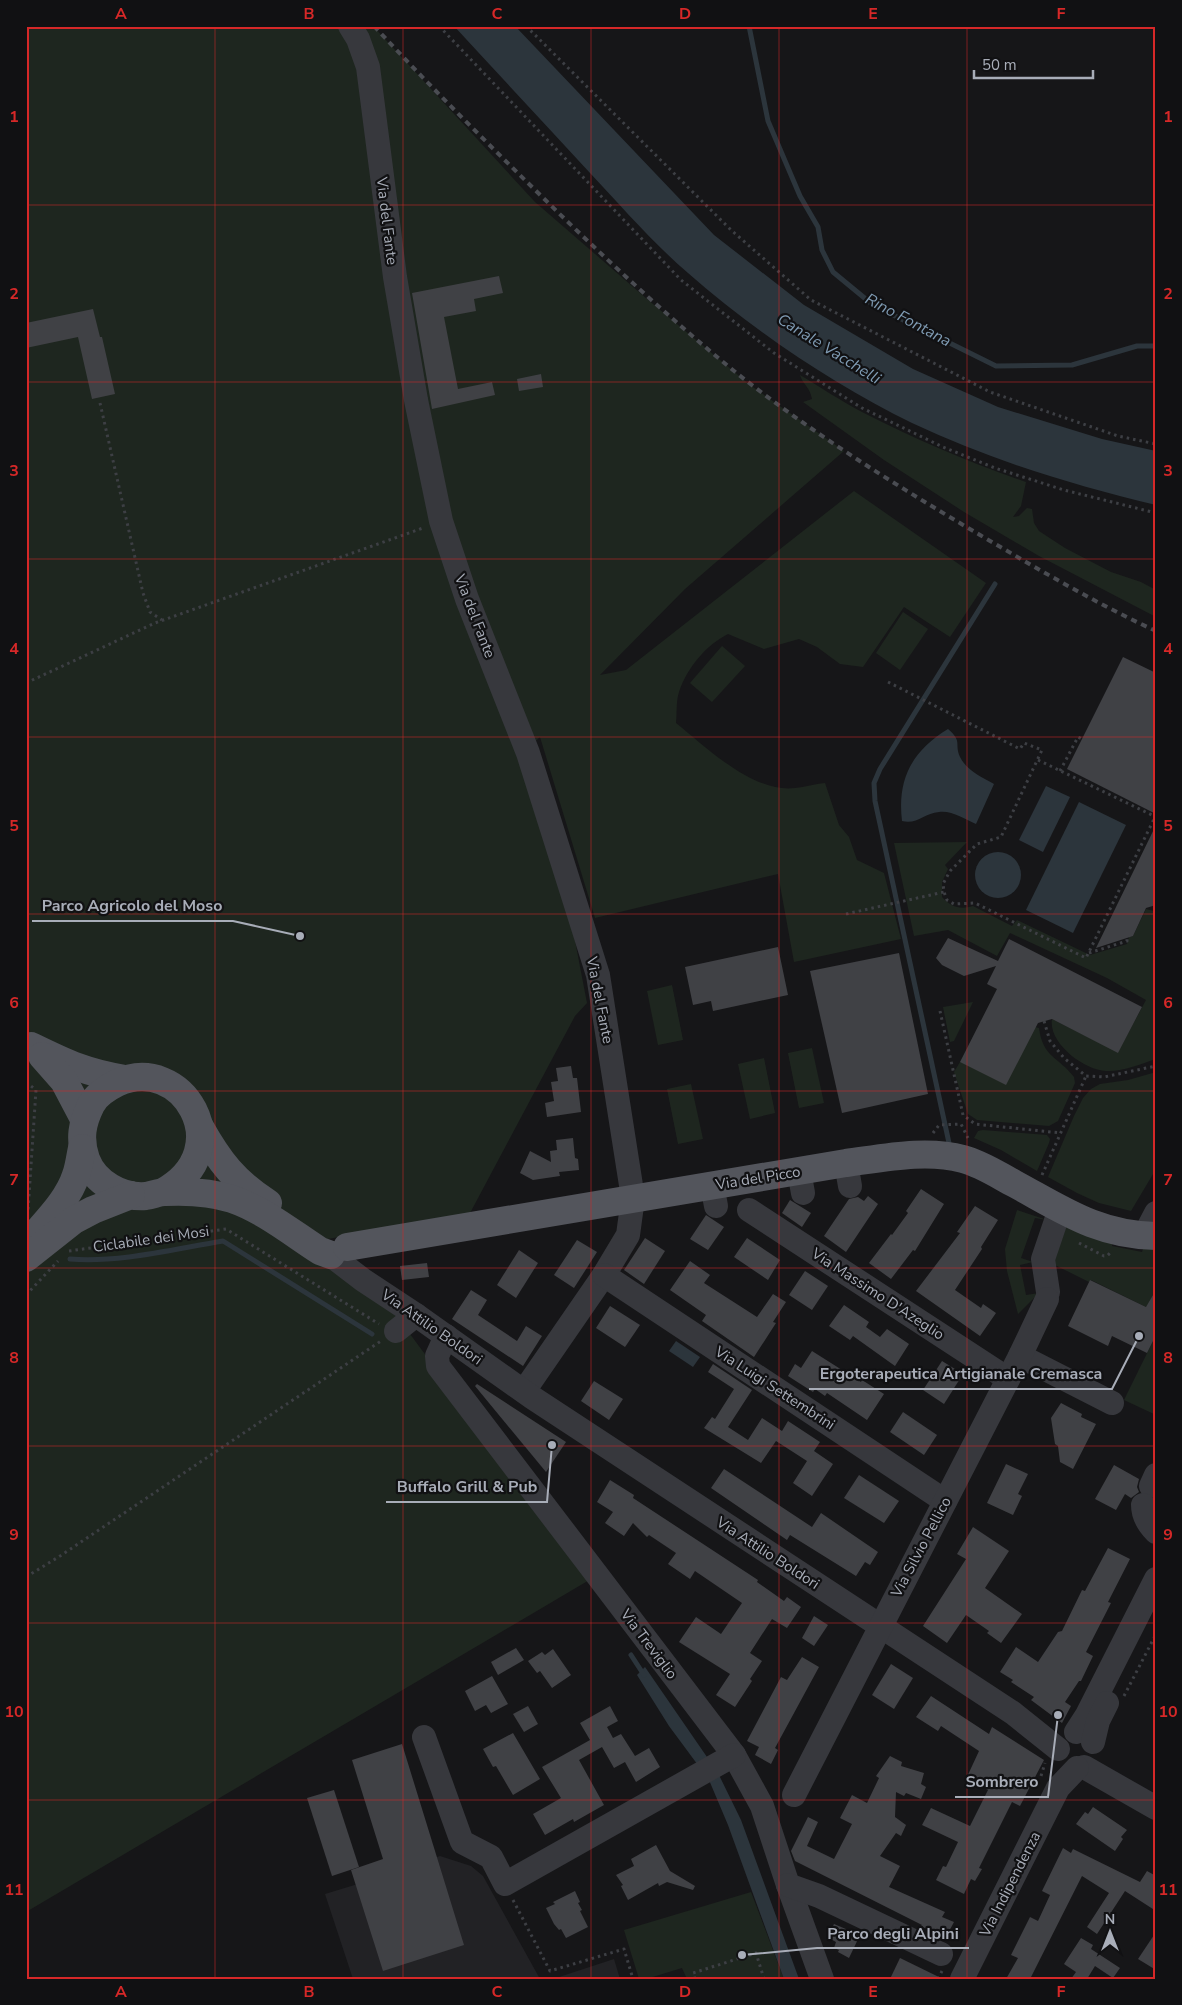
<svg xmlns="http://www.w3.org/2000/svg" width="1182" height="2005" viewBox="0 0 1182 2005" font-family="'Nunito Sans',sans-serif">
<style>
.built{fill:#222225}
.green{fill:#1e261f}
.water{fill:#2c353c}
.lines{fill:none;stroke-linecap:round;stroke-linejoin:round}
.stream{stroke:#2c353c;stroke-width:5}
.building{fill:#404145}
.path{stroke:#3d3f44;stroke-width:3;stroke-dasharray:2.5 4;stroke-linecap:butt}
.minor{stroke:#37383d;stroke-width:24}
.major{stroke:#53555c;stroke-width:28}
.rail{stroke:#4a4c52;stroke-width:4;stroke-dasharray:6 5;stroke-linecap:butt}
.grid{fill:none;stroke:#d62828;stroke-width:1;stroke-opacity:0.55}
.labels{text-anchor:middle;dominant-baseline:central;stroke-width:4.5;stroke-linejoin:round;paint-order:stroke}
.street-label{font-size:15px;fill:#a8adb8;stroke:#111113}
.water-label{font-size:16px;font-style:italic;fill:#7f9bb3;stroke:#111113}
.leader{fill:none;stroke:#a8adb8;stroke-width:2}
.callout-dot{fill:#a8adb8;stroke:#111113;stroke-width:2}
.callout-label{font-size:16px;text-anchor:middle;font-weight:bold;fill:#a8adb8;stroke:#111113;stroke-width:4.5;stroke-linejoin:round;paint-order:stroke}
.neatline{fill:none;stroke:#d62828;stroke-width:2}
.grid-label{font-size:16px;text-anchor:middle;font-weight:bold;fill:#d62828}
</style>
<rect width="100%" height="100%" fill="#161618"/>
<g class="built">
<path d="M440,1856L471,1866L483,1876L540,1979H353L325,1894L394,1873Z"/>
<path d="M614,1959L620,1979H553Z"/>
</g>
<g class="green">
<path d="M26,26H373L535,202L647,299L750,385L844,451L685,589L600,675L626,670L854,491L986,583L950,637L904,607L863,667L840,664L817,647L799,639L764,649L728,634C706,645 687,668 679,692C676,701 677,713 676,723C707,748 753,793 795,788C805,787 815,784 825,783L839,825L849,837L857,860L884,873L901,939L794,962L778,874L595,918L540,737L523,753L561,868L587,1003L575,1016L469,1215L304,1243L393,1311L591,1579L26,1912Z"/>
<path d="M800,375C820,387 841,401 862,412C915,439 970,463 1026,482L1021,506L1013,517L1019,516L1027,508L1032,509L1034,523L1039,531L1065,548L1111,572L1141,582L1156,590V617L1039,556L964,512L884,460L803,402L812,399C810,387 803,385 800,375Z"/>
<path d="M903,612L928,629L900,670L876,653Z"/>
<path d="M722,646L745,666L712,702L690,683Z"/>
<path d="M967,842L945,865L948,869L942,882V897C951,907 960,910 973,906L1012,926L1017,920L1090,955L1127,944L1129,937L1133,936L1146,909L1154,911L1156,1059C1140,1064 1123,1072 1106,1071C1084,1070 1048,1043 1052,1019L1118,1052L1146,1000L1107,978L1010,933L997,956L948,930L914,936L894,843Z"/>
<path d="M672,985L683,1040L658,1045L647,991Z"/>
<path d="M973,1002L954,1041L950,1042L943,1007Z"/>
<path d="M1035,1027L1039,1028C1043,1058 1059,1057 1074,1077L1075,1083L1058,1121L1049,1126L977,1120L968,1114L954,1072L960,1062Z"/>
<path d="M812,1048L824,1103L799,1108L788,1053Z"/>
<path d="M764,1058L775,1113L750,1119L738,1064Z"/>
<path d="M1156,1072V1169L1131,1211L1099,1203L1077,1193L1048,1177L1074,1116L1083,1098L1091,1089L1100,1084L1128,1080Z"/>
<path d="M691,1084L703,1139L678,1144L667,1089Z"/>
<path d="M983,1130L1047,1135L1050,1139L1049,1143L1037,1171L1001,1150L974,1138L978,1131Z"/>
<path d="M1017,1210L1047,1220L1035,1218L1021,1258L1033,1262L1020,1265L1026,1295L1039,1293L1018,1314L1007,1271L1005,1249Z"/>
<path d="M1067,1225L1113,1241L1112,1246L1142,1252L1144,1246L1156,1248V1309L1146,1307L1091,1280L1089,1282L1053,1264Z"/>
<path d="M1156,1335V1415L1124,1400Z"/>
<path d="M751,1892L784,1979H687L682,1968L646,1979H639L624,1930Z"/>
</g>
<g class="water">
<path d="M454,26H515L714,235L804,305L913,369L998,407L1102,439L1156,451V505C1073,485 990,460 912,423C834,385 753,330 688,273C653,243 622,207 590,173C545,124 499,75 454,26Z"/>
<path d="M948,729C963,742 954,743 960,757C967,771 982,777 994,784L976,824C965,819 951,810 939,812C924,813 917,825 902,821C897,779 912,751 948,729Z"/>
<path d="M1046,786L1070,797L1043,852L1019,840Z"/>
<path d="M1079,802L1126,825L1073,933L1026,910Z"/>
<circle cx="998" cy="875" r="23"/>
<path d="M676,1341L700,1357L693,1367L669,1351Z"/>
<path d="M645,1667L718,1773L741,1820L799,1979H784L728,1825L709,1780L669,1726L637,1675Z"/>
</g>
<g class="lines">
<g class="stream">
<path d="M749,26L768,121L800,196L818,227L822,250L833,272L873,305L996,366L1072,365L1137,346H1156"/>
<path d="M949,1143L875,801L874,783L880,769L995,584"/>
<path d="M70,1259C119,1263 174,1249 223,1241L372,1334"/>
<path d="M631,1655L644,1675"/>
</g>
</g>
<g class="building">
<path d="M499,276L503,293L474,299L476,311L444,317L458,389L492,382L495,395L432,409L412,293Z"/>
<path d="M93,309L100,337H102L115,394L92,399L78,337L26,348V323Z"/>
<path d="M541,374L543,387L519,391L517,379Z"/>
<path d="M1123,657L1156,673V814L1067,769Z"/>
<path d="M1156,825V905L1146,908L1133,936L1096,948Z"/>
<path d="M948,938L998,961L1009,939L1142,1007L1118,1053L1052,1019L1038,1023L1006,1085L960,1062L997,989L987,984L996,966L964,976L942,965L936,958Z"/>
<path d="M778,947L788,995L713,1011L711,1001L693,1005L685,967Z"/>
<path d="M899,953L928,1094L842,1113L810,971Z"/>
<path d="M571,1066L573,1078H577L581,1112L547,1117L545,1103L554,1101L551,1082L558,1081L556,1068Z"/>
<path d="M573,1138L575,1158L578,1159L579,1170L559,1172L560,1176L533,1180L520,1173L530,1151L551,1162L550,1151L557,1150L556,1140Z"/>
<path d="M921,1189L944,1204L915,1251L913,1250L891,1279L869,1263L891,1234L892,1235L908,1213L906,1211Z"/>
<path d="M868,1196L878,1204L846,1252L824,1236L849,1199L858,1197L864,1201Z"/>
<path d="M790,1200L811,1213L802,1227L782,1213Z"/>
<path d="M975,1206L998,1220L981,1247L982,1249L955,1290L981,1308L983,1304L996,1313L980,1336L916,1291L960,1233L957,1232Z"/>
<path d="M706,1215L724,1227L708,1250L690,1239Z"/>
<path d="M645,1238L665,1251L644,1284L624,1270Z"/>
<path d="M747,1238L780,1260L768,1280L734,1257Z"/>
<path d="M577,1240L597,1252L574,1288L554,1275Z"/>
<path d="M519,1250L538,1263L516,1298L497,1285Z"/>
<path d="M690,1261L710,1275L704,1283L757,1317L773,1294L786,1302L773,1322L776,1323L754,1357L702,1321L706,1315L670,1290Z"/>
<path d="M427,1263L429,1277L402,1280L400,1266Z"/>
<path d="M805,1271L828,1286L812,1310L789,1295Z"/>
<path d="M1090,1280L1146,1307L1156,1290V1335L1147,1353L1112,1336L1108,1346L1068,1326Z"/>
<path d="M471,1290L487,1300L478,1315L517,1341L526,1326L542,1336L523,1366L452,1319Z"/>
<path d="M844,1305L869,1322L866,1327L880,1337L887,1329L909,1344L895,1366L853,1336L850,1340L829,1326Z"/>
<path d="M610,1306L640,1325L625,1347L596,1328Z"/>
<path d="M812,1351L861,1382L862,1380L884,1394L867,1420L827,1393L825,1396L815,1389L813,1392L788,1376L795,1364L801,1368Z"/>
<path d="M942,1361L963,1374L944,1404L923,1390Z"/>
<path d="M713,1364L752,1390L728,1427L748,1440L762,1418L782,1431L788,1421L820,1442L814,1451L833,1464L812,1496L793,1483L807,1461L776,1441L761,1463L704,1428L712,1417L715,1419L734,1389L708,1372Z"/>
<path d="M594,1381L623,1399L609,1420L581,1401Z"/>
<path d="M477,1384L566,1442L546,1472L475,1386Z"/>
<path d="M1061,1403L1082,1414L1081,1417L1096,1424L1073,1469L1060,1462L1058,1446L1055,1444L1051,1418Z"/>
<path d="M903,1412L937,1435L924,1455L890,1432Z"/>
<path d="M1006,1464L1028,1474L1018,1494L1022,1496L1013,1515L987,1503Z"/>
<path d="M1114,1465L1139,1479L1137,1487L1139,1492L1131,1498L1125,1494L1116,1510L1095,1499Z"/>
<path d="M724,1469L812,1527L821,1513L878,1552L870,1565L865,1562L856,1576L790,1535L787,1540L711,1488Z"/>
<path d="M859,1475L899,1501L884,1523L844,1498Z"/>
<path d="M610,1480L634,1495L633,1498L758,1580L757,1582L784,1601L787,1597L801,1607L787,1628L772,1619L750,1653L762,1661L750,1679L752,1681L735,1707L716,1695L730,1674L679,1642L696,1617L721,1634L742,1603L695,1571L690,1579L668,1564L676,1553L649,1535L647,1537L633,1523L624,1536L605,1523L613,1512L597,1502Z"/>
<path d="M973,1527L1009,1551L985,1588L1022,1614L1001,1643L987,1633L989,1631L966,1615L947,1643L923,1626L966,1559L957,1554Z"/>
<path d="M1108,1548L1130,1559L1108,1602L1111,1603L1086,1652L1093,1656L1081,1681H1079L1065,1702L1071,1706L1062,1723L1031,1700L1034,1697L1011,1682L1013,1680L1000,1672L1016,1647L1038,1662L1058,1632L1062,1631L1082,1590L1085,1591Z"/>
<path d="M814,1616L828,1625L814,1646L802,1638Z"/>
<path d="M516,1648L524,1660L498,1675L491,1662Z"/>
<path d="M553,1649L571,1675L552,1688L540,1671L537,1673L528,1661L542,1652L545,1655Z"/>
<path d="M802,1657L819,1667L775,1748L778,1750L771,1764L755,1755L759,1747L747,1741L781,1677L787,1680Z"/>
<path d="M891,1664L913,1678L894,1709L872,1695Z"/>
<path d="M492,1676L508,1704L491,1713L486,1705L475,1711L465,1691Z"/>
<path d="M931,1696L989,1734L992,1727L1044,1760L1020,1806L1012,1802L979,1868L982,1869L975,1881L971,1879L964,1894L936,1880L943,1866L946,1867L958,1842L922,1825L931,1808L970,1826L988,1790L966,1779L979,1751L941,1726L938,1731L916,1717Z"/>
<path d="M528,1706L538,1724L524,1732L513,1714Z"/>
<path d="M610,1706L618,1721L607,1727L613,1738L621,1734L635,1756L649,1748L660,1767L636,1782L625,1762L614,1768L602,1747L579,1760L604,1805L574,1822L573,1819L545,1835L533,1814L561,1798L542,1767L590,1740L580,1723Z"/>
<path d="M513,1733L540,1779L513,1795L496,1766L493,1767L483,1749Z"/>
<path d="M402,1744L464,1945L383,1971L351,1870L383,1859L352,1760Z"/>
<path d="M890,1756L902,1762L901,1766L924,1773L921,1784L926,1787L921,1799L906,1793L904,1796L896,1792L895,1817L906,1825L901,1836L896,1833L880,1856L900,1866L889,1887L945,1912L942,1917L954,1922L945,1939L921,1926L922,1925L795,1861L791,1851L808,1817L818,1822L807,1846L834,1859L852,1824L840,1818L852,1795L867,1803L879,1778L876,1776Z"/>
<path d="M334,1790L359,1867L332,1876L307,1798Z"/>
<path d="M1093,1807L1127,1830L1121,1837L1123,1839L1115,1851L1076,1824L1085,1812L1088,1814Z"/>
<path d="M656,1845L670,1871L695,1886L693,1890L667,1882L659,1886L658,1883L628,1900L621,1886L623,1885L616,1875L634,1866L631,1859Z"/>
<path d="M1063,1848L1071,1853L1073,1849L1140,1882L1147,1871L1156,1876V1911L1125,1891L1097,1934L1087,1927L1109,1893L1082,1876L1030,1979H1006L1018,1958L1011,1955L1030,1917L1038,1921L1050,1895L1042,1891Z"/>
<path d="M575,1891L580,1902L578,1903L582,1910L580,1911L588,1927L566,1938L561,1929L559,1930L554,1924L546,1908L555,1904L553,1902Z"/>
<path d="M834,1924L860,1935L849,1958L838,1952L839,1950L834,1948L836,1942L827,1937Z"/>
<path d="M1156,1932V1970L1138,1959Z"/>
<path d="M1081,1938L1093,1945L1091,1949L1120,1968L1113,1978L1095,1966L1087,1979H1071L1076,1972L1064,1964Z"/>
<path d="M900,1958L943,1979H890Z"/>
</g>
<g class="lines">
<g class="path">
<path d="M439,26L681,280L774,353L862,408L943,447L995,468L1064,490L1156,513"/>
<path d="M526,26L731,230L811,300L990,392L1118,436L1156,444"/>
<path d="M100,403L143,593L150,612L162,620"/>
<path d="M888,682L1020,749L1024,743L1042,750L1001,837L977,844L950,871L943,884L944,892L947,900L954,904L975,903L1086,958L1155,817"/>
<path d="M26,683L155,623L423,528"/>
<path d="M1038,760L1156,817"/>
<path d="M1060,771L1078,737L1082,739"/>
<path d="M846,914L944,892"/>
<path d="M1089,953L1127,941V938"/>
<path d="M940,1011L963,1115L975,1124L1061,1133"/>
<path d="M1044,1021L1050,1041L1064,1058L1086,1076L1104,1077L1156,1066"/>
<path d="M26,1082L36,1090L28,1211"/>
<path d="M933,1133L939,1125L961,1124L968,1138"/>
<path d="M1042,1175L1086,1076"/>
<path d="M1079,1243L1104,1256H1107L1112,1251"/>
<path d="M69,1251L226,1229L379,1324"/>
<path d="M26,1295L58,1261"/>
<path d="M26,1577L60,1556L381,1341"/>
<path d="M1124,1696L1156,1634"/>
<path d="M1041,1776L1045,1763"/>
<path d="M513,1900L550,1971L624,1949L633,1979"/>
<path d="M695,1979L693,1973L756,1953L764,1979"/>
<path d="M938,1979L942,1971"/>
</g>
<g class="minor">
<path d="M350,26L358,39L368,67L395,277L416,400L441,521L467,599L528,753L598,975L633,1198L628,1235L604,1275L524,1391"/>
<path d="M846,1163L850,1186"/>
<path d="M799,1171L803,1193"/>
<path d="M712,1185L716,1206"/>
<path d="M749,1210L1008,1379"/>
<path d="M1144,1236L1156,1213"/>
<path d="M333,1257L363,1280L416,1315L533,1398L1013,1713L1058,1749"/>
<path d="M604,1275L945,1501"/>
<path d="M1048,1292L1043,1259L1060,1209"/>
<path d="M396,1331L416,1315"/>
<path d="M446,1336L437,1356L438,1366L734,1755L762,1806L788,1885L822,1979"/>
<path d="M1020,1356L1112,1403"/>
<path d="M1151,1486L1156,1475"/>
<path d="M1143,1505C1143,1516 1148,1524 1156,1532"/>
<path d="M1076,1732L1087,1715L1156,1579"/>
<path d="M424,1737L462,1842L491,1857L505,1884L734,1755"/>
<path d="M1093,1742L1098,1721L1107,1703"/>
<path d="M1084,1767L1156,1808"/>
<path d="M794,1795L1020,1356L1047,1299"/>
<path d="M788,1885L819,1896L941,1954"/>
<path d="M962,1979L1058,1788L1077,1768"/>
</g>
<g class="major">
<path d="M31,1046C66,1063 86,1073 125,1079"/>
<path d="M42,1056L64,1081L84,1119"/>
<path d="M200,1127C219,1161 235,1182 268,1203"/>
<path d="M163,1192C241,1149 181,1052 117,1083C107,1088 96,1095 91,1105C82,1123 79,1139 86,1159C95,1183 122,1198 146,1196C153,1195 159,1192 165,1192C187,1191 211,1192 232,1199C264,1210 292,1233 320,1251L331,1255"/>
<path d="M31,1239C47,1220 68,1200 76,1175C79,1167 80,1157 82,1148"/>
<path d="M347,1247L846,1163C884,1158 926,1149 963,1159C982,1164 998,1175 1015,1184C1063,1210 1098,1235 1156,1236"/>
<path d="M26,1258L74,1220L93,1210L131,1195"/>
</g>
<path class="rail" d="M374,26C424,80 476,132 528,183C596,250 665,315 739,375C815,435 897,486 980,535C1038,569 1095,603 1156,631"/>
</g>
<path class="grid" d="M215,26V1979M403,26V1979M591,26V1979M779,26V1979M967,26V1979M26,205H1156M26,382H1156M26,559H1156M26,737H1156M26,914H1156M26,1091H1156M26,1268H1156M26,1446H1156M26,1623H1156M26,1800H1156"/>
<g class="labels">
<g class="street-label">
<text transform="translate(387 221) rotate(83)">Via del Fante</text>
<text transform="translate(475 616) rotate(69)">Via del Fante</text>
<text transform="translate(600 1000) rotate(79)">Via del Fante</text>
<text transform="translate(758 1178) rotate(-9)">Via del Picco</text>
<text transform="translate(151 1239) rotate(-8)">Ciclabile dei Mosi</text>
<text transform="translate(878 1294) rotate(33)">Via Massimo D'Azeglio</text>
<text transform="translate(432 1327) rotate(35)">Via Attilio Boldori</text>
<text transform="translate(775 1388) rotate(33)">Via Luigi Settembrini</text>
<text transform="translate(921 1547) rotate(-62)">Via Silvio Pellico</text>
<text transform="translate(768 1553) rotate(33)">Via Attilio Boldori</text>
<text transform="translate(649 1644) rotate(53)">Via Treviglio</text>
<text transform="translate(1010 1884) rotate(-63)">Via Indipendenza</text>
</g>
<g class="water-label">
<text transform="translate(908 320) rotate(28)">Rino Fontana</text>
<text transform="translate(829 349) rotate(32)">Canale Vacchelli</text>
</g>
</g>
<path class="leader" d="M300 936L233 921H32M1139 1336L1112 1389H809M552 1445L547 1502H386M1058 1715L1048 1797H955M742 1955L817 1948H969"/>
<g class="callout-dot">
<circle cx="300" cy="936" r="5"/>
<circle cx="1139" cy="1336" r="5"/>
<circle cx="552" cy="1445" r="5"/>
<circle cx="1058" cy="1715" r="5"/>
<circle cx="742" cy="1955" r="5"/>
</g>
<g class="callout-label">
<text x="132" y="911">Parco Agricolo del Moso</text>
<text x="961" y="1379">Ergoterapeutica Artigianale Cremasca</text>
<text x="467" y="1492">Buffalo Grill &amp; Pub</text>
<text x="1002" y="1787">Sombrero</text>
<text x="893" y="1939">Parco degli Alpini</text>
</g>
<rect width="1182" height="2005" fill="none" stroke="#111113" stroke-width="55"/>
<g transform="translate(1110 1932)" stroke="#111113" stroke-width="4" paint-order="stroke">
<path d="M0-4L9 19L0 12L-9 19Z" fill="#a8adb8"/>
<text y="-8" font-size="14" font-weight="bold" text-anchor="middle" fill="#a8adb8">N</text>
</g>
<path d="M974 70v8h119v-8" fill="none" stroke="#a8adb8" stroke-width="2.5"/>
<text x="982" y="70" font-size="15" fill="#a8adb8" stroke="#111113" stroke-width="4" paint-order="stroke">50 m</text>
<rect x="28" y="28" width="1126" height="1950" class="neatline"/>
<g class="grid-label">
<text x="121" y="19">A</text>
<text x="309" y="19">B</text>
<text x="497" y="19">C</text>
<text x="685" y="19">D</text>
<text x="873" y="19">E</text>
<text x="1061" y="19">F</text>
<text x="14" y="122">1</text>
<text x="1168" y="122">1</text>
<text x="14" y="299">2</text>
<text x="1168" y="299">2</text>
<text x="14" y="476">3</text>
<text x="1168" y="476">3</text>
<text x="14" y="654">4</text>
<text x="1168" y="654">4</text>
<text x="14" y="831">5</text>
<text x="1168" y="831">5</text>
<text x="14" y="1008">6</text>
<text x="1168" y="1008">6</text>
<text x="14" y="1185">7</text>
<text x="1168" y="1185">7</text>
<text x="14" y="1363">8</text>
<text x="1168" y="1363">8</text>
<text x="14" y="1540">9</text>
<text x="1168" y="1540">9</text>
<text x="14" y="1717">10</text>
<text x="1168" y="1717">10</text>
<text x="14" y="1895">11</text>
<text x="1168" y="1895">11</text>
<text x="121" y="1997">A</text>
<text x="309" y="1997">B</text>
<text x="497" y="1997">C</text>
<text x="685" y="1997">D</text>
<text x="873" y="1997">E</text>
<text x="1061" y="1997">F</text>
</g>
</svg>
